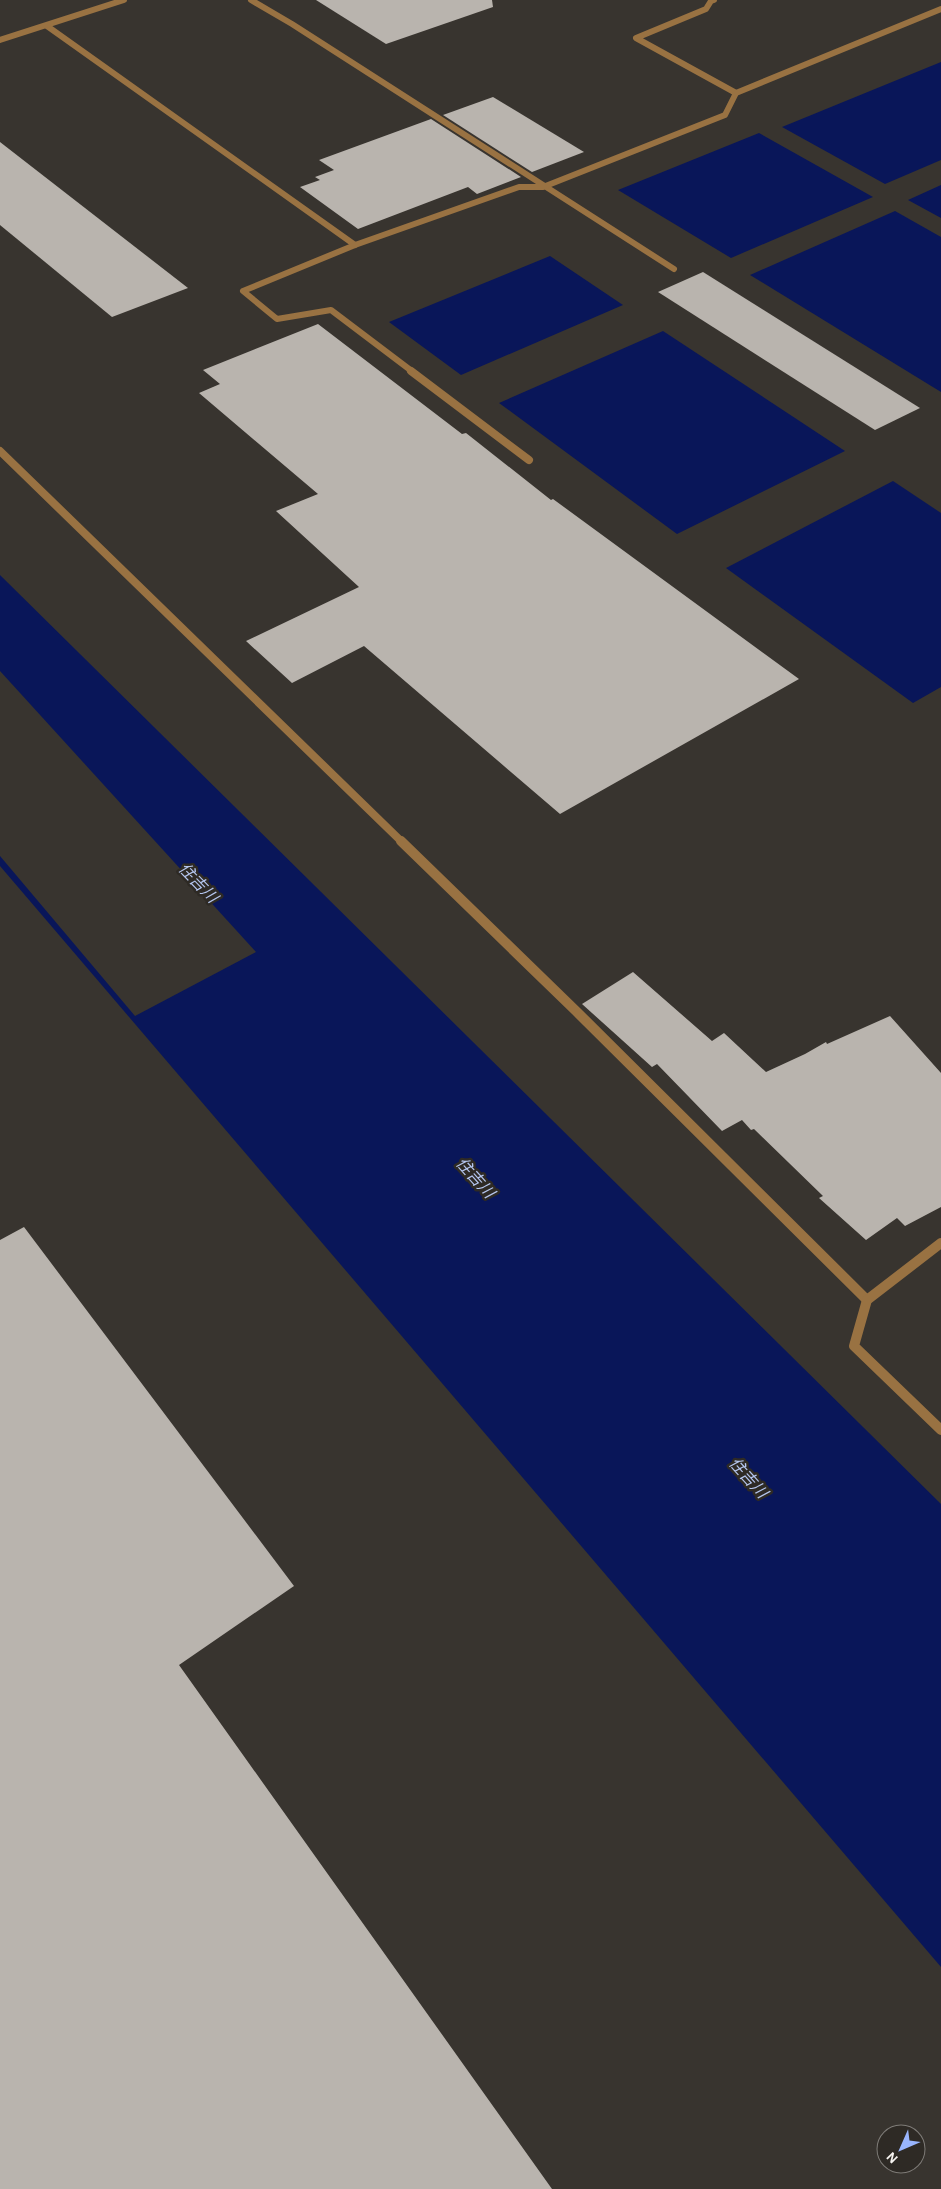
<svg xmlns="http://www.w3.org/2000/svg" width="941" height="2189" viewBox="0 0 941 2189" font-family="'Alegreya Sans','Noto Sans JP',sans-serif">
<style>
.water{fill:#091659}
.pier{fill:#38342f}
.building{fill:#b9b4ae}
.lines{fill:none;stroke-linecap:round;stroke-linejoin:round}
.lane-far1{stroke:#997242;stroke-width:6}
.lane{stroke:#997242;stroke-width:8}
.street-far2{stroke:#997242;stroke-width:6}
.street-far1{stroke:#997242;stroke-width:8}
.street{stroke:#997242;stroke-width:10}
.labels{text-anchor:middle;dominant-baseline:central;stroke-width:5;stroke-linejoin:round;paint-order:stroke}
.water-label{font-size:16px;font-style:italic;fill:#b5c6ef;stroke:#2e2a25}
</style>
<rect width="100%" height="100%" fill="#38342f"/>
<g class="water">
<path d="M941,62V160L885,184L782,127Z"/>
<path d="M759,133L873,197L731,258L618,190Z"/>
<path d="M941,185V218L908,200Z"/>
<path d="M895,211L941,237V392L750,275Z"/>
<path d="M550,256L623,305L461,375L389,322Z"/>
<path d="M663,331L845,451L677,534L499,403Z"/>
<path d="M893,481L941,513V687L913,703L726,568Z"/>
<path d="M0,575L941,1504V1967L0,866Z"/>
</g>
<path class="pier" d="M0,671L256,952L135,1016L0,856Z"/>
<g class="building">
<path d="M316,0H492L493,7L386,44Z"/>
<path d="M493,97L584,152L532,172L443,115Z"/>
<path d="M431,119L521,177L477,194L468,187L358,229L300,187L320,180L315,177L334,170L319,160Z"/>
<path d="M0,142L188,288L112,317L0,225Z"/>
<path d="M703,272L920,408L875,430L658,292Z"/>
<path d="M318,324L462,434L466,433L551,500L553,499L799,679L560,814L364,646L292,683L246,641L359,587L276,511L318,494L199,393L220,384L203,370Z"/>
<path d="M633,972L712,1041L724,1033L766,1072L805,1054L826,1042L827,1044L890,1016L941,1073V1207L905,1226L897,1218L866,1240L819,1198L823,1196L754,1129L751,1130L742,1120L722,1131L657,1064L652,1067L582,1004Z"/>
<path d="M24,1227L294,1586L179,1665L552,2189H0V1240Z"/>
</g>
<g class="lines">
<g class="lane-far1">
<path d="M251,0L292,24L674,269"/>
<path d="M714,0L711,1L706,9L636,38L736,93"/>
<path d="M47,26L355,245"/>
<path d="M413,372L331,310L277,319L243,291L355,245L519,187H543L725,115L736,93L941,9"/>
</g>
<path class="lane" d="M411,371L529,460"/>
<path class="street-far2" d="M0,40L124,0"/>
<path class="street-far1" d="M0,451L402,842"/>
<g class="street">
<path d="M401,841L576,1011L867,1300"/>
<path d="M941,1243L867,1300L854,1346L941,1430"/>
</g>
</g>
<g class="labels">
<g class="water-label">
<text transform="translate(198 883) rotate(46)">住吉川</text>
<text transform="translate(475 1178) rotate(48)">住吉川</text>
<text transform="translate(748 1478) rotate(48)">住吉川</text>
</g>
</g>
<g transform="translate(901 2149) rotate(225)"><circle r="24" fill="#2e2a25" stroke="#7e7b77"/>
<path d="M0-4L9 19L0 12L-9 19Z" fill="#99b5fd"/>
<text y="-8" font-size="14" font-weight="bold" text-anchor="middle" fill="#f7f4f1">N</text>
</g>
</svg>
